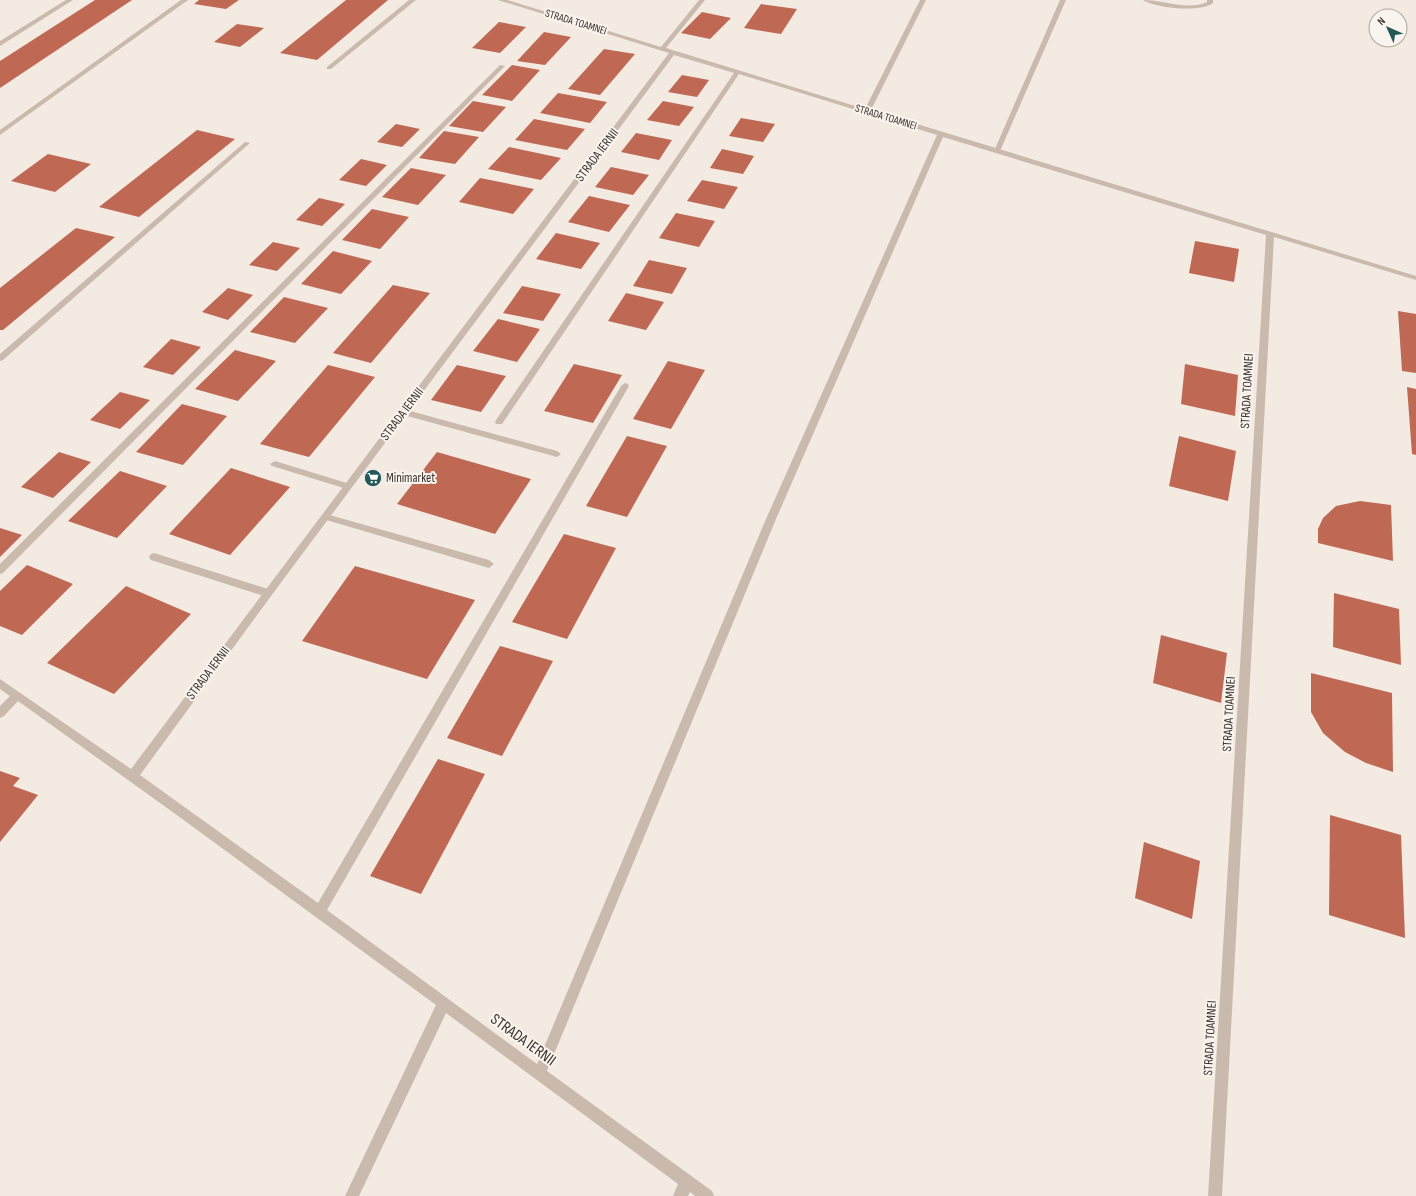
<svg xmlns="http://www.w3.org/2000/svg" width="1416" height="1196" viewBox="0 0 1416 1196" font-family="'Sofia Sans Condensed',sans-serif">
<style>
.building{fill:#bf6954}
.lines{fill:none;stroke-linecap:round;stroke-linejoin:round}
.service{fill:#cabaae;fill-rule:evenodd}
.minor{fill:#cabaae;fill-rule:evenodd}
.labels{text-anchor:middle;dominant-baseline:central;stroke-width:4;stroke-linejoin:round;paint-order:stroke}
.far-street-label{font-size:11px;fill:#3a302c;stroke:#faf4ef}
.street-label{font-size:13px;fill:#3a302c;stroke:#faf4ef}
.poi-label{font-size:13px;fill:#3a302c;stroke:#faf4ef;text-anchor:start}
.near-street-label{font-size:16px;fill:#3a302c;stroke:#faf4ef}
</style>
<rect width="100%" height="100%" fill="#f3eae2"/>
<g class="building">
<path d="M95,0H132L0,88V61Z"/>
<path d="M199,0H239L226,9L194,4Z"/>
<path d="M346,0H388L317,60L280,53Z"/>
<path d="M761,4L797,9L781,34L744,28Z"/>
<path d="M702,12L731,18L710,39L681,33Z"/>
<path d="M499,22L526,27L500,53L472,48Z"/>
<path d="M237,24L264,28L240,47L214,42Z"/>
<path d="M544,32L571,37L545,65L517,61Z"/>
<path d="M604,49L635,54L600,95L568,89Z"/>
<path d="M512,65L540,70L512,101L482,95Z"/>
<path d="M682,75L709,80L697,97L668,92Z"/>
<path d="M558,93L607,102L590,123L540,113Z"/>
<path d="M473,101L506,107L483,132L449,126Z"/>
<path d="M663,101L694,107L679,126L647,120Z"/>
<path d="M741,118L775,124L763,142L729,136Z"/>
<path d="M534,119L585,129L567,150L515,140Z"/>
<path d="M396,124L420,129L402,147L377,142Z"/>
<path d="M197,130L235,139L139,217L99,207Z"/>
<path d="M444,131L479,137L455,164L419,158Z"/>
<path d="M636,133L672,140L659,160L621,152Z"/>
<path d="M509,147L561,158L541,180L488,169Z"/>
<path d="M722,149L754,156L743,174L710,168Z"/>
<path d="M48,154L91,164L55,192L11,181Z"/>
<path d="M361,159L387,165L366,186L339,180Z"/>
<path d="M611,167L649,175L633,195L595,187Z"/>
<path d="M411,168L446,175L418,205L382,197Z"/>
<path d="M480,178L534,189L513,214L459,202Z"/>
<path d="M702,180L738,187L724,209L687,201Z"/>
<path d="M589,196L630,205L609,232L568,222Z"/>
<path d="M319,198L345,204L322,226L296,220Z"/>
<path d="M372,209L409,217L380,249L342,240Z"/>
<path d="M676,213L715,221L699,247L659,238Z"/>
<path d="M76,228L115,237L3,330H0V288Z"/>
<path d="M556,233L600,243L581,269L536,259Z"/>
<path d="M1195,241L1239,249L1234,282L1189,273Z"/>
<path d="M273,242L300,248L277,271L249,265Z"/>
<path d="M333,251L372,261L341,294L301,284Z"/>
<path d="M649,260L687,268L672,294L633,286Z"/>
<path d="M393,285L430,293L371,363L333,353Z"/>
<path d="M522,286L561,294L543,321L503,313Z"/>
<path d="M228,288L253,295L228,320L202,312Z"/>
<path d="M626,293L664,302L646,330L608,321Z"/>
<path d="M284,297L328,308L295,343L250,332Z"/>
<path d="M1398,311L1416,314V373L1402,371Z"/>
<path d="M498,319L540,329L517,362L473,351Z"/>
<path d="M171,339L201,347L173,375L143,367Z"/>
<path d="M235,350L276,361L238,401L195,389Z"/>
<path d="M668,361L705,370L671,429L633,419Z"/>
<path d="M574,364L622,375L593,423L544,411Z"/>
<path d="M1185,364L1238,375L1235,416L1181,404Z"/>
<path d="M328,365L375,377L309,457L260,444Z"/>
<path d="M457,365L506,376L481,412L431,400Z"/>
<path d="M1407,387L1416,389V455L1412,454Z"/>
<path d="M120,392L150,400L120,429L90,420Z"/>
<path d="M182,404L227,416L183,465L136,452Z"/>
<path d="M627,436L667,446L627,517L586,506Z"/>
<path d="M1179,436L1236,451L1228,501L1169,486Z"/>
<path d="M59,452L91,462L53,498L21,487Z"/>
<path d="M437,452L531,479L495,534L397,504Z"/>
<path d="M231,468L290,487L230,555L169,534Z"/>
<path d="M120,471L167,486L117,538L68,521Z"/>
<path d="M1360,501L1391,505L1393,561L1318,543V529L1323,518L1336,506Z"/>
<path d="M0,528L22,535L0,557Z"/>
<path d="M564,534L616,548L567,639L512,622Z"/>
<path d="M27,565L73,584L22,635L0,626V591Z"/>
<path d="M355,566L475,600L427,679L302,641Z"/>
<path d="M126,586L191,614L114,694L47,663Z"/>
<path d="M1334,593L1399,609L1401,665L1333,647Z"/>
<path d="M1161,635L1227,653L1221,703L1153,683Z"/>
<path d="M500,646L553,661L502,756L447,738Z"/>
<path d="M1311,673L1392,693L1393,772L1366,763L1345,752L1323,733L1311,712Z"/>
<path d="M438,759L485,774L421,894L370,876Z"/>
<path d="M0,771L20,778L13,786L38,795L0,842Z"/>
<path d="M1330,815L1401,835L1405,938L1329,915Z"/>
<path d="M1144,842L1200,861L1192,919L1135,898Z"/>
</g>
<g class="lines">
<g class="service">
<path d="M409,0H416L331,69H327V67Z"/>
<path d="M1060,0H1066L1000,151L995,152L994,151Z"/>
<path d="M1143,0C1164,0 1187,11 1207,2V0H1213V3C1201,13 1155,8 1143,0Z"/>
<path d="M403,409L557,451L561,454L557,457L400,414L399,412Z"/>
<path d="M275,461L350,484L352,486L347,489L272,466L270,464Z"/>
<path d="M326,514L489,560L494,564L489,568L323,519L321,517Z"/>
<path d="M154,553L271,590L272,593L271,596L267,597L151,560L149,557L151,554Z"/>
</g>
<g class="minor">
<path d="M66,0H73L0,46V41Z"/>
<path d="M181,0H188L0,135V130Z"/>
<path d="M498,0H507L661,47L699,0H705L666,48L865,109L920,0H926L871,110L1416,276V280L1274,237L1222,1196H1208L1266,235L943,137L776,519L547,1071L712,1191L714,1196H695L690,1192L688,1196H673L678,1184L446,1013L359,1196H345L436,1005L174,813L18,701L4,716L0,718V706L10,696L0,689V679L131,769L669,53ZM674,55L734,73L496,420L495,422L496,424H502L739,74L937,135L766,519L537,1064L327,910L629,386L628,384L625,383L621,386L318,903L140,775L271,596Z"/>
<path d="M500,65L505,66L3,573L0,574V564Z"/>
<path d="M245,142L250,143L3,360L0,361V354Z"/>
</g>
</g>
<defs>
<symbol id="supermarket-disc" viewBox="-11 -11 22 22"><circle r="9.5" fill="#235859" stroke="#faf4ef"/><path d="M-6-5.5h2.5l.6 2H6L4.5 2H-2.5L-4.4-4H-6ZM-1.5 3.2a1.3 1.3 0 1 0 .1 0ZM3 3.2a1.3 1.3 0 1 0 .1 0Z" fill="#fff"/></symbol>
</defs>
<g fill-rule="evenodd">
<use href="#supermarket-disc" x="363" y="468" width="20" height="20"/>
</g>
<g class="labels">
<g class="far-street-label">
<text transform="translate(576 22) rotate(17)">STRADA TOAMNEI</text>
<text transform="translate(886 117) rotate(17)">STRADA TOAMNEI</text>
</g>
<g class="street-label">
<text transform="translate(597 155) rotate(-53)">STRADA IERNII</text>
<text transform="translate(1247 391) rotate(-87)">STRADA TOAMNEI</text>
<text transform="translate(402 414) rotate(-53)">STRADA IERNII</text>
<text transform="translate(208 673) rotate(-53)">STRADA IERNII</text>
<text transform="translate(1229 714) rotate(-87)">STRADA TOAMNEI</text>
<text transform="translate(1210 1038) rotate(-87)">STRADA TOAMNEI</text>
</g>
<g class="poi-label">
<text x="386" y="478">Minimarket</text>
</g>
<g class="near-street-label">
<text transform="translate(523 1040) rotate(36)">STRADA IERNII</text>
</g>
</g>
<g transform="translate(1388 28) rotate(315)"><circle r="19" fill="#faf4ef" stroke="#ada6a1"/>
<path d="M0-3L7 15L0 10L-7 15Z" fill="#235859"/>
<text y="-6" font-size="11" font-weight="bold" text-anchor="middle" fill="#3a302c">N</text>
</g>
</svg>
